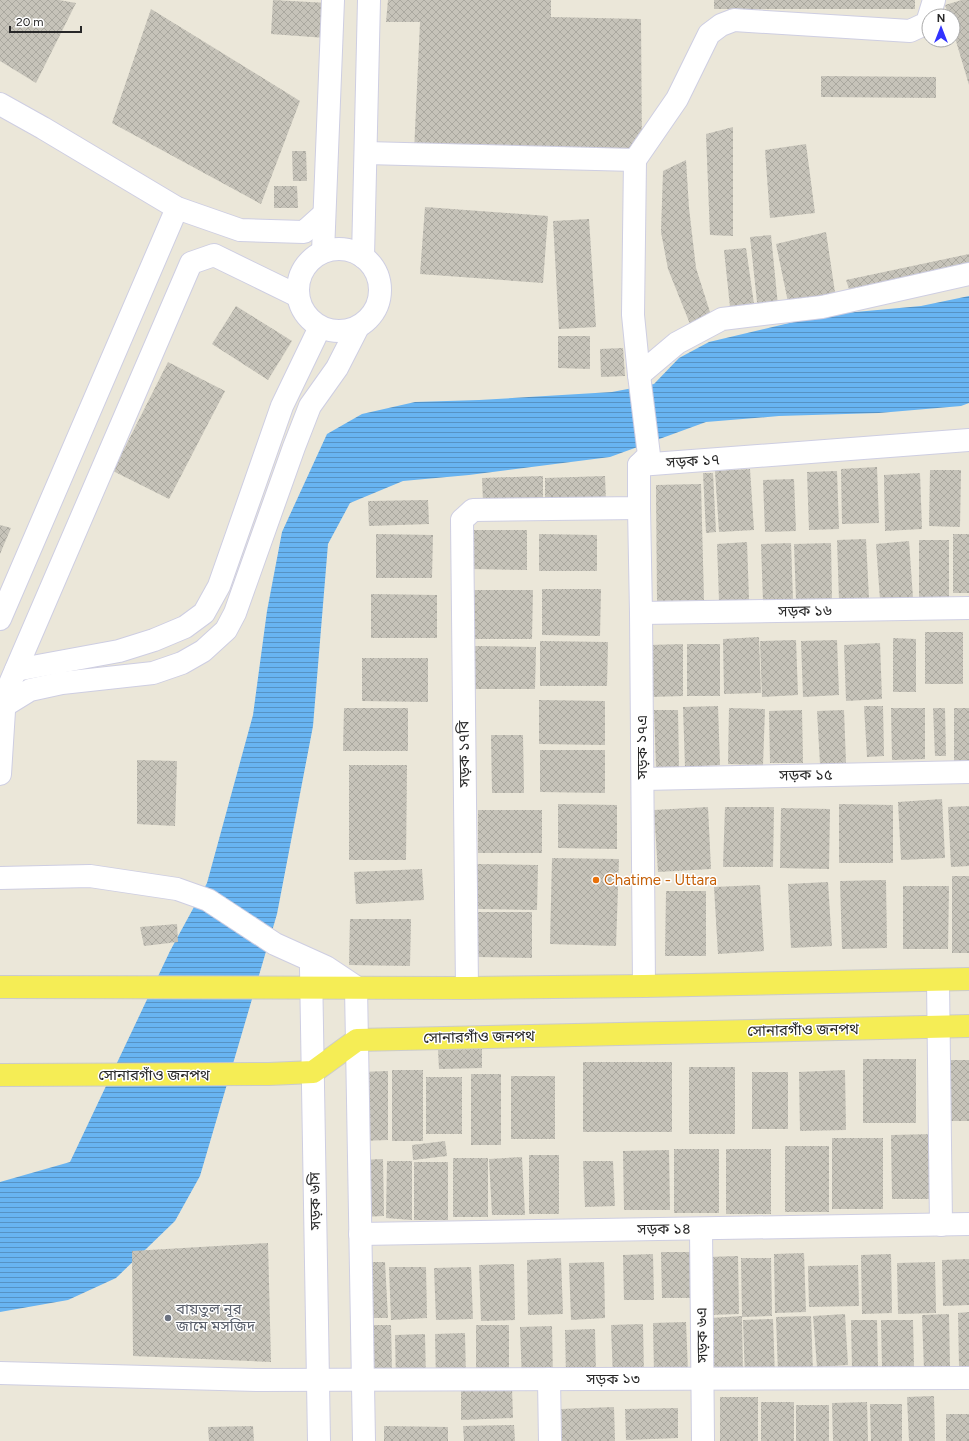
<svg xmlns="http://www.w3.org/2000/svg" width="969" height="1441" viewBox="0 0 969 1441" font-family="Figtree,'Noto Sans Bengali',sans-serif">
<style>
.water{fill:url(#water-rules)}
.building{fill:url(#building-cross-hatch)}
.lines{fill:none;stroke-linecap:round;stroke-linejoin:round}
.minor-casing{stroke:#cecee2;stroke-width:24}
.major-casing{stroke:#cbcbcb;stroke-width:24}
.minor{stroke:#fff;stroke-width:22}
.major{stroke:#f5ed55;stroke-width:22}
.food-dot{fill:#e8710a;stroke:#fff;stroke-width:1.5}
.worship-dot{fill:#6b7280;stroke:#fff;stroke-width:1.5}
.labels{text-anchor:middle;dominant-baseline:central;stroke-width:3;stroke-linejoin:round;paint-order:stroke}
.street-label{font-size:15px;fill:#282828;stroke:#fff}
.food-label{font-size:15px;fill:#c56008;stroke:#fff;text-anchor:start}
.worship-label{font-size:15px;fill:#5b616d;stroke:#fff;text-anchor:start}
</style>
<defs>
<pattern id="water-rules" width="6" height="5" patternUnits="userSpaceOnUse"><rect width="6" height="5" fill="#68b4f2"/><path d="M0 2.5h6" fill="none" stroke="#5692c4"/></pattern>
<pattern id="building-cross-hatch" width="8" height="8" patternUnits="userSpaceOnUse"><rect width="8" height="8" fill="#c6c3b9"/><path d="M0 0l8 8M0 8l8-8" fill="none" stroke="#aaa89f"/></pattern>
</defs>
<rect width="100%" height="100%" fill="#ebe7d9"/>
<path class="water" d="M969,296V403L961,406L879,413L779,416L706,422L610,457L469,475L403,481L350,503L328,544L313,726L277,914L200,1176L175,1221L116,1278L68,1300L0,1312V1182L70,1162L170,951L207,883L253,715L267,611L282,532L327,434L362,414L415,402L479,400L612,392L654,384L679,358L709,342L823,315L921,306Z"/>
<g class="building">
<path d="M0,0H59L76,3L36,83L0,61Z"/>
<path d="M273,0L328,3L326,38L271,34Z"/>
<path d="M388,0H551V17L641,19L642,155L414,152L420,22H386Z"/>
<rect x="714" y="0" width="201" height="9"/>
<path d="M962,0H969V85L953,31V16H949L945,5Z"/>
<path d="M151,9L300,101L261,204L112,123Z"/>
<path d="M821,76L936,77V98L821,97Z"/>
<path d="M733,127V236L710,235L706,134Z"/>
<path d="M806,144L815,213L770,218L765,150Z"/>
<path d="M292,151H306L307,181H293Z"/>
<path d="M686,160L689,208L696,268L715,328L694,334L668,269L661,232L663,171Z"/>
<path d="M274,186H297L298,208H274Z"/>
<path d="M425,207L548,216L543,283L420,274Z"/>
<path d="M589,219L596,327L559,329L553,221Z"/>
<path d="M826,232L836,299L789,307L776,244Z"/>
<path d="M771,235L779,316L759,320L750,237Z"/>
<path d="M746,248L754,304L730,307L724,250Z"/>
<path d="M969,254V270L851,295L846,280Z"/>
<path d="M236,306L292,341L268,380L212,344Z"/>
<path d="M558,336H590V369L558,368Z"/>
<path d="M623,348L625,376L601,377L600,349Z"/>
<path d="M168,362L225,391L169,499L113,471Z"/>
<path d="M877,467L879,523L842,524L841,469Z"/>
<path d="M750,469L754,530L719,532L715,471Z"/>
<path d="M930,470H961L960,527L929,526Z"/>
<path d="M837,471L839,529L809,530L807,472Z"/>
<path d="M703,473H713L716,532L706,533Z"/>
<path d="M920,473L922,529L885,531L884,475Z"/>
<path d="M543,476V501L483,502L482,478Z"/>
<path d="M605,476L606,501L545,502V478Z"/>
<path d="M794,479L796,531L765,532L763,480Z"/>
<path d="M701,484L704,600L657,601L656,485Z"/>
<path d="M428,500L429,524L369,526L368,501Z"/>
<path d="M0,525L11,528L0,554Z"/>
<path d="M470,530H527V570L470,569Z"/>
<path d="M376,534L433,535L432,578H376Z"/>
<path d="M539,534L597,535V571H539Z"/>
<rect x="953" y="534" width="16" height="59"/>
<path d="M866,539L869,599L839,600L837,540Z"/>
<rect x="919" y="540" width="30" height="57"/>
<path d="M909,541L913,598L880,600L876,544Z"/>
<path d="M747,542L749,600L719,601L717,544Z"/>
<path d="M791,543L793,600L763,602L761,544Z"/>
<path d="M831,543L832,599L796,600L794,544Z"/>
<path d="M542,589H601L600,636L542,635Z"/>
<path d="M473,590H533L532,639H473Z"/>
<path d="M371,594L437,595V638H371Z"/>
<rect x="925" y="632" width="38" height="52"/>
<path d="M759,637L761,693L724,694L723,639Z"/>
<path d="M893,638L916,639V692H893Z"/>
<path d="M796,640L798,695L762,697L760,641Z"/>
<path d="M837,640L839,695L803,697L801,641Z"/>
<path d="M540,641L608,642L607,686H540Z"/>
<path d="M880,643L882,699L846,701L844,645Z"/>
<path d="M683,644V696L649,697V645Z"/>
<rect x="687" y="644" width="33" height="52"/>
<path d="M475,646L536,647L535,689H475Z"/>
<path d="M362,658H428V702L362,701Z"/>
<path d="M539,700L605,701V745L539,744Z"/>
<path d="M718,706L720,765L685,767L683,707Z"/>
<path d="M864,706H883L884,756L867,757Z"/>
<path d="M344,708H408V751H343Z"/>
<path d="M729,708L765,709L763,765L728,764Z"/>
<path d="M891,708H925V759L892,760Z"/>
<path d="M933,708H945L946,756H935Z"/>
<path d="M954,708H969V760L954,761Z"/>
<path d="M654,710H678L679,767H656Z"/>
<path d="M802,710L803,763H770L769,711Z"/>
<path d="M844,710L846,763L820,764L817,711Z"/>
<path d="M491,735H523L524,793H492Z"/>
<path d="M540,750H605V793L540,792Z"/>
<path d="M137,760L177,761L175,826L137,824Z"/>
<path d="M349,765H407L406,860H349Z"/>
<path d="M942,799L945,858L901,860L898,802Z"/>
<path d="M558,804L617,805V849L558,848Z"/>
<path d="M839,804L893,805V863H839Z"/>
<path d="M969,806V866L951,867L948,807Z"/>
<path d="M708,807L711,869L658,872L654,810Z"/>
<path d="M725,807H774L773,867H723Z"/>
<path d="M781,808L830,809L829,869L780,868Z"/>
<rect x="478" y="810" width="64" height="43"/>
<path d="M552,858L619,859L616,946L550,944Z"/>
<path d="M476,864L538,865L537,910L476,909Z"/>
<path d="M422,869L424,900L356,904L354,872Z"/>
<rect x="952" y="876" width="17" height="77"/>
<path d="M886,880L887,948L842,949L840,881Z"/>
<path d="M828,882L832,946L791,948L788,884Z"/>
<path d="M760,885L764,951L718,954L714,887Z"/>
<path d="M903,886H949L948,949H903Z"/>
<path d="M666,891H706V956H665Z"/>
<path d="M478,912H532V958L477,957Z"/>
<path d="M350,919H411L410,966L349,965Z"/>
<path d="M177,924L178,942L144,946L140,927Z"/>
<path d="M482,1048V1068L439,1069L438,1050Z"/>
<rect x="863" y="1059" width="53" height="64"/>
<path d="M944,1060H969V1121H945Z"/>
<rect x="583" y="1062" width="89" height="70"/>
<rect x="689" y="1067" width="46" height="67"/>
<rect x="392" y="1070" width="31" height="71"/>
<path d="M845,1070L846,1130L800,1131L799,1072Z"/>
<path d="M388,1071V1140L360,1141L359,1072Z"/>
<rect x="752" y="1072" width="36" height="57"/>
<rect x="471" y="1074" width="30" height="71"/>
<rect x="511" y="1076" width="44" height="63"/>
<rect x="426" y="1077" width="36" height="57"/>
<path d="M935,1134L936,1199H892L891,1135Z"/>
<rect x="832" y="1138" width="51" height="71"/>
<path d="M445,1141L447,1156L413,1160L412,1145Z"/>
<rect x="785" y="1146" width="44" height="66"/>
<rect x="674" y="1149" width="45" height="64"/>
<rect x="726" y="1149" width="45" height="65"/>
<path d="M669,1150L670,1210H624L623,1151Z"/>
<rect x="529" y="1155" width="30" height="59"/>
<path d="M522,1157L525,1215H492L489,1159Z"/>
<rect x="453" y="1158" width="35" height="59"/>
<path d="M383,1159L384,1216L361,1217V1160Z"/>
<path d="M387,1161H412V1220L386,1218Z"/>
<path d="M583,1161H613L615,1206L585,1207Z"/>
<rect x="414" y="1162" width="34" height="58"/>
<path d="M268,1243L271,1362L133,1356L132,1251Z"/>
<path d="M661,1252H691L692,1298H662Z"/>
<path d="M804,1253L806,1312L775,1313L774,1254Z"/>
<path d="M653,1254L654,1300H624L623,1255Z"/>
<path d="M891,1254L892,1313L862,1314L861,1255Z"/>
<path d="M738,1256L739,1314L709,1315L707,1257Z"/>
<path d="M561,1258L563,1314L528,1315L527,1260Z"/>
<path d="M741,1258H771L772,1316L742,1317Z"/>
<path d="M969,1259V1305L943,1306L942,1260Z"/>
<path d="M364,1262H385L388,1318H364Z"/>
<path d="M604,1262L605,1318L571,1320L569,1263Z"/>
<path d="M935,1262L936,1313L898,1314L897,1263Z"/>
<path d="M514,1264L515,1320L481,1321L479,1265Z"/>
<path d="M858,1265L859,1306L809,1307L808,1266Z"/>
<path d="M389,1267H426L427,1318L391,1320Z"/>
<path d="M471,1267L473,1319L436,1320L434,1268Z"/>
<path d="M969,1312V1366H959L958,1313Z"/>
<path d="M845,1314L848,1365L817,1367L813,1316Z"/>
<path d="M949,1314L950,1369L924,1370L922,1315Z"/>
<path d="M742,1316L743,1375L713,1376L711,1318Z"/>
<path d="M811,1316L813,1373H778L776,1317Z"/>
<path d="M773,1319L775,1377L745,1378L743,1320Z"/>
<path d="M851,1320H877L878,1368L852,1369Z"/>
<path d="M881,1320H913L914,1367L882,1368Z"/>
<path d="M686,1322L688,1372L654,1373L653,1323Z"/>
<path d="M643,1324L644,1377L613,1378L611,1325Z"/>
<path d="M367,1325H391L392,1371L368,1372Z"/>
<rect x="476" y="1325" width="33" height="58"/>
<path d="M552,1326L553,1380L522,1381L520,1327Z"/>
<path d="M595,1329L596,1375L566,1376L565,1330Z"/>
<path d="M465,1333L466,1379L436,1380L435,1334Z"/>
<path d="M425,1334L426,1380L396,1381L395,1335Z"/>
<path d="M461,1388H512L513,1418L461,1420Z"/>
<path d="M934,1396L935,1441H909L907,1397Z"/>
<rect x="720" y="1397" width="38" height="44"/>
<rect x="761" y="1402" width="33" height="39"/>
<path d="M867,1402L868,1441H833L832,1403Z"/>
<path d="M870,1404H902V1441H871Z"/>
<rect x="796" y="1405" width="33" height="36"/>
<path d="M614,1407L615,1441H562L561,1409Z"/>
<path d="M678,1408V1438L626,1440L625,1409Z"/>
<rect x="946" y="1414" width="23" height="27"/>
<path d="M514,1425L515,1441H464L463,1426Z"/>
<path d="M253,1426L254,1441H209L208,1427Z"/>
<path d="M384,1426L448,1427V1441H384Z"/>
</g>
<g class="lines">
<defs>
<g id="minor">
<path d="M0,104L43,128L177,208L240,230L304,232L324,214"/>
<path d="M366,153L635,160L677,99L709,34L721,25L734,20L910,31L927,23L934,0"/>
<path d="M635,160L633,315L639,375L677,343L722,319L822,307L969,274"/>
<circle cx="339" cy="290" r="41"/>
<path d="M323,252L333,0"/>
<path d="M363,257L369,0"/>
<path d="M639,375L649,455L639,465"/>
<path d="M639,508L641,613L644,986"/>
<path d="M641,613L969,608"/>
<path d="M0,619L177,208"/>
<path d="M16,670L119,651L154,640L185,627L204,613L219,586L282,406L320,327"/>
<path d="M4,706L30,690L62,683L153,673L182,663L203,651L226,630L235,613L294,447L310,406L337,368L358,327"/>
<path d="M0,774L5,695L191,263L214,255L298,296"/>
<path d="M643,779L969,772"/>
<path d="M0,878L90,876L177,889L208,900L275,944L326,967L356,987L364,1441"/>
<path d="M311,968L319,1441"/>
<path d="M938,980L941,1225"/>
<path d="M467,988L462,520L473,510L639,508V465L969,440"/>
<path d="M701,1229L703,1441"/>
<path d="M360,1234L969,1224"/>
<path d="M0,1373L257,1380L969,1378"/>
<path d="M549,1379L550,1441"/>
</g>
<g id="major">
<path d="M0,987L467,988L644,986L969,979"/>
<path d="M0,1075L269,1074L313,1072L357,1040L969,1026"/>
</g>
</defs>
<use href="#minor" class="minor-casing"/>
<use href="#major" class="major-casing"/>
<use href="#minor" class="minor"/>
<use href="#major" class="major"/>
</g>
<circle class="food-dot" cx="596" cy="880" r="4"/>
<circle class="worship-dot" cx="168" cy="1318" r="4"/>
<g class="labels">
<g class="street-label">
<text transform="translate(693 461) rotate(-4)">সড়ক ১৭</text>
<text transform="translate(805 611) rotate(-1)">সড়ক ১৬</text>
<text transform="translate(642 747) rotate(-90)">সড়ক ১৭এ</text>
<text transform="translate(464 754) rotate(-91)">সড়ক ১৭বি</text>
<text transform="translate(806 775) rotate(-1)">সড়ক ১৫</text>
<text transform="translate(803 1030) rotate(-1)">সোনারগাঁও জনপথ</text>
<text transform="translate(479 1037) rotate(-1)">সোনারগাঁও জনপথ</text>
<text x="154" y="1075">সোনারগাঁও জনপথ</text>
<text transform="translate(315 1201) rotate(-91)">সড়ক ৬সি</text>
<text transform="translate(664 1229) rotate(-1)">সড়ক ১৪</text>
<text transform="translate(702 1335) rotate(-91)">সড়ক ৬এ</text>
<text x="613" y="1379">সড়ক ১৩</text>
</g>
<g class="food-label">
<text x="604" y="880">Chatime - Uttara</text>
</g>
<g class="worship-label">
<text x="176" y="1309">বায়তুল নূর<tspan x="176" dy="17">জামে মসজিদ</tspan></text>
</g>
</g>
<g transform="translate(941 28)"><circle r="19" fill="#ffffff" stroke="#a9a9a9"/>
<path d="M0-3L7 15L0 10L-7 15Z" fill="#3233ff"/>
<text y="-6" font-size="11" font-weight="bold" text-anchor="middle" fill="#282828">N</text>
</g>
<path d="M10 26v6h71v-6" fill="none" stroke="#282828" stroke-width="2"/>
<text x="16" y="26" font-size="12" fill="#282828" stroke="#ffffff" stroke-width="3" paint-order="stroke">20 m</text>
</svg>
